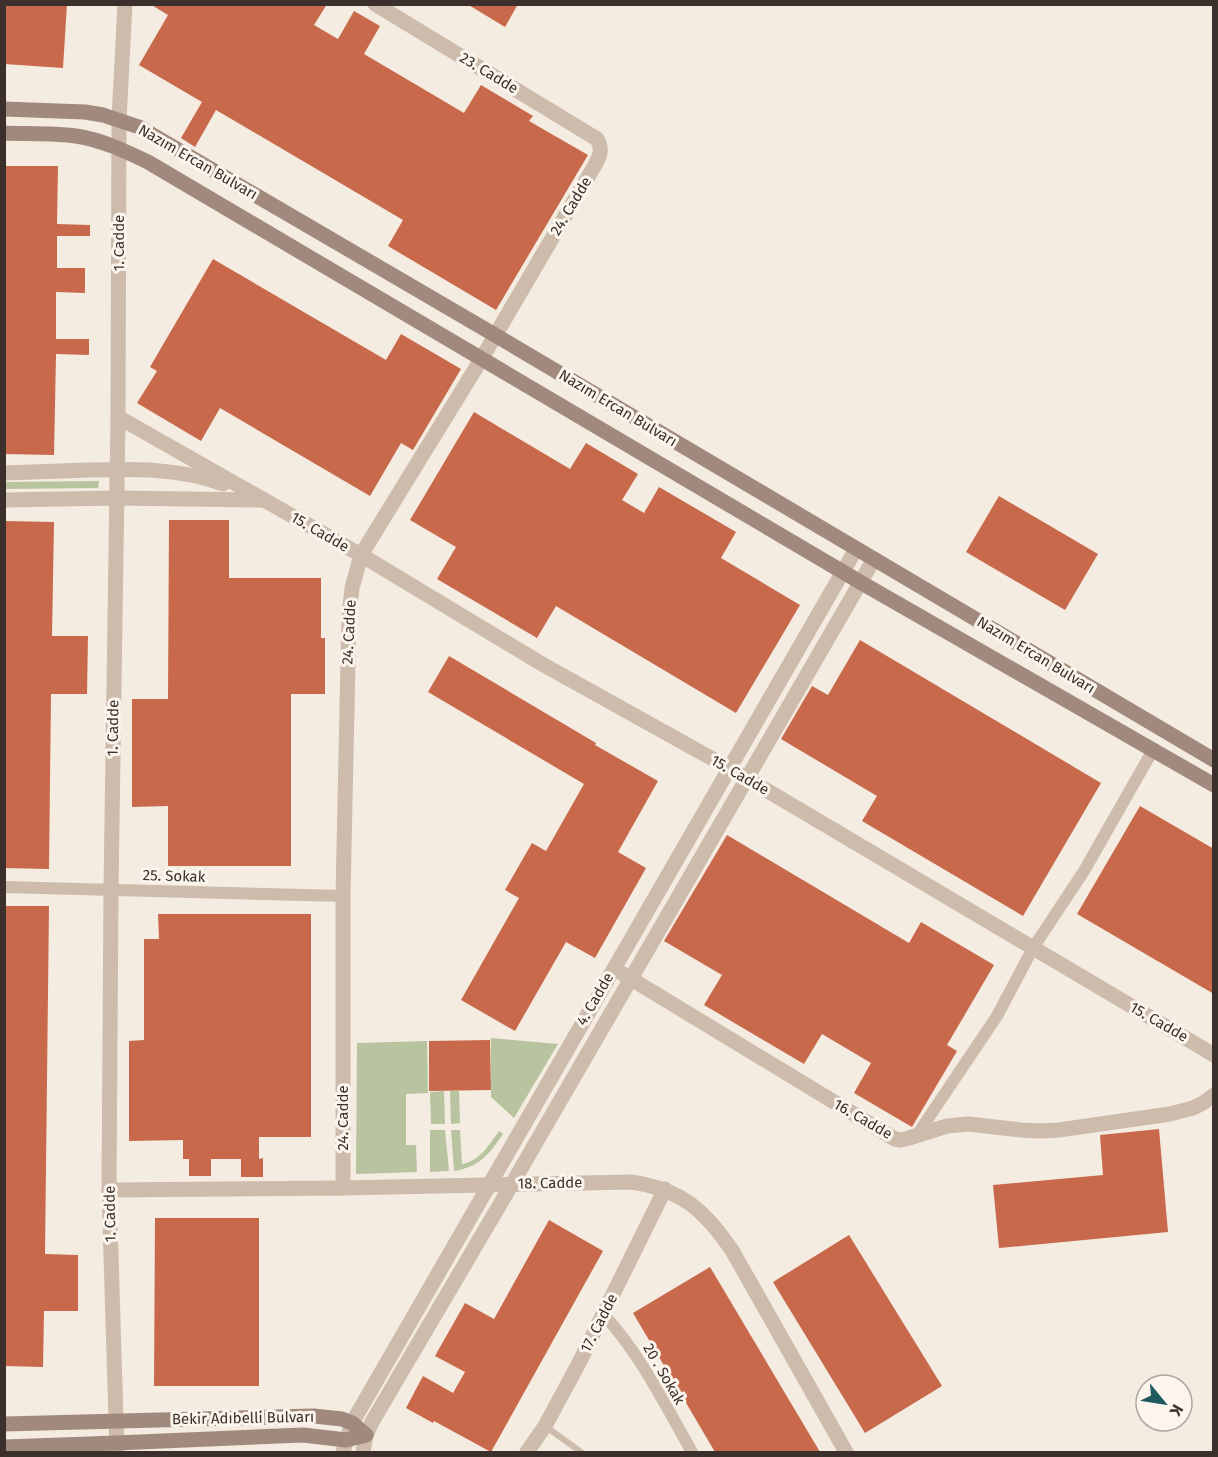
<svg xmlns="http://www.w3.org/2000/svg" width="1218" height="1457" viewBox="0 0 1218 1457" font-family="'Fira Sans',sans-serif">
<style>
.green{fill:#b8c4a0}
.building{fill:#c8694b}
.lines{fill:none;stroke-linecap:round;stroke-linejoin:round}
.service{stroke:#cdbbac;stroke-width:6}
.minor{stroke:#cdbbac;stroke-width:12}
.tertiary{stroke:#cdbbac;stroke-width:15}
.secondary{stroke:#a18a7d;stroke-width:15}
.labels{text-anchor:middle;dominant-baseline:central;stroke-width:6;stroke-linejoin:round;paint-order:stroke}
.street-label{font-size:15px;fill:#3b302b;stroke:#fbf5ee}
</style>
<rect width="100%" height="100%" fill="#f4ebe1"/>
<g class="green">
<path d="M99,481L98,488L5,489V482Z"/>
<path d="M491,1038L558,1044L514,1118L491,1097Z"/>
<path d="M427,1041L428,1093L406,1094V1145H416L417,1172L356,1174L357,1043Z"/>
<path d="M444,1091L445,1124H431L430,1092Z"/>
<path d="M450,1091H459L460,1123L451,1124Z"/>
<path d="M430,1130H445L449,1171L430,1172Z"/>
<path d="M451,1130H460L462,1164C480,1161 489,1145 499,1131L503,1134C489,1154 480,1167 454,1171Z"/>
</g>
<g class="building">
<path d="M4,4H67L63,68L4,64Z"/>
<path d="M150,4H327L314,25L338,39L354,11L380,26L364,54L464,113L481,85L533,116L529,121L588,155L496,310L388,246L403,220L216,110L195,147L181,138L202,102L139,65L168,15Z"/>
<path d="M467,4H518L505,27Z"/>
<path d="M4,166H58L57,224L90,225V236H57V268H85V293L56,292V339H89V355L56,354L54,455L4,454Z"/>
<path d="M213,259L386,360L401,334L461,369L413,450L401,443L370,496L220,408L201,441L137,403L157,371L150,367Z"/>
<path d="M474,412L570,469L586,443L638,474L622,500L644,513L659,487L736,532L721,558L800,605L736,713L556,606L537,638L437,579L456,547L410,520Z"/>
<path d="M999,496L1098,554L1065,610L966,552Z"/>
<path d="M169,520H229V578H321V638H325V694H291V866H168V806L132,807V699H168Z"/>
<path d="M4,521L54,522L52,636H88L87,694H51L49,869L4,868Z"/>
<path d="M860,640L1101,783L1023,916L862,821L877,796L781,739L812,686L828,695Z"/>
<path d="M449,656L596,743L595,745L658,781L618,852L646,868L595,958L566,942L515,1031L461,1000L519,898L505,890L532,843L546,851L584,784L428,692Z"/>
<path d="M1140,806L1214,849V994L1077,914Z"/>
<path d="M727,835L909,943L921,922L994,965L947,1045L957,1051L912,1127L854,1093L871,1063L822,1034L804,1064L704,1005L722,975L664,941Z"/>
<path d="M4,906H49L45,1254L78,1255V1311H44L43,1367L4,1366Z"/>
<path d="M158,914H311V1137H259V1159L263,1158V1177H241V1159H211V1176H189V1159H183V1140L129,1141V1041L144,1040V939H159Z"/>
<path d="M490,1040L491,1090L429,1091V1041Z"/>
<path d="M1159,1129L1168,1232L999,1248L993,1185L1103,1175L1100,1135Z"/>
<path d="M155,1218H259V1386H154Z"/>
<path d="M549,1220L603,1251L491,1452L434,1421L433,1423L406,1408L423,1376L453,1393L465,1372L435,1356L465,1303L494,1319Z"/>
<path d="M849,1235L942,1386L865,1433L773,1282Z"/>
<path d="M710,1267L820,1452H715L633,1313Z"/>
</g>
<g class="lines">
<path class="service" d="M545,1426L581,1452"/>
<g class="minor">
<path d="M4,887L343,896"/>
<path d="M917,1135L997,1016L1033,948L1084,871L1153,750"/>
<path d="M604,1315C641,1355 665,1405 692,1452"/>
</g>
<g class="tertiary">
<path d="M118,417L361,555L542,664L729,768L1214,1055"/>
<path d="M4,473C33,472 61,471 89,470C134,469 180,468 223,484"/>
<path d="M4,500L117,498L262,500"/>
<path d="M623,974L895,1139L901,1140L909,1138L947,1126L968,1124L1021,1130L1040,1131L1059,1130L1170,1114L1193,1108L1203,1103L1214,1095"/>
<path d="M343,1188V896L349,615L352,588L361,555L482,358L595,165C600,156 603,149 597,139L375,4"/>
<path d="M109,1190L343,1188L631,1182C681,1189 705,1210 733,1252L846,1452"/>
<path d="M117,1452L109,1190L111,890L118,417L119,119L125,4"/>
<path d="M343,1452L352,1423L856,549"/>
<path d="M363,1452L366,1435L372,1422L512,1184L874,559"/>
<path d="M527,1452L545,1426L579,1363L665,1189"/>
</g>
<g class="secondary">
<path d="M4,109L85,112L103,115L139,127L495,335L1214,760"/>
<path d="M4,133C28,134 53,133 76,136C102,140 125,151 148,162L860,582L1214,785"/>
<path d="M4,1424L314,1416L342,1419L352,1423L366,1435"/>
<path d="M4,1447L116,1443L303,1435L346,1440L366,1435"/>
</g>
</g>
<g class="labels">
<g class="street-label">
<text transform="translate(489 73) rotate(31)">23. Cadde</text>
<text transform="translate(198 162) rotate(30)">Nazım Ercan Bulvarı</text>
<text transform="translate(571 206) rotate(-59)">24. Cadde</text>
<text transform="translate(119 243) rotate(-90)">1. Cadde</text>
<text transform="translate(618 408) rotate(31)">Nazım Ercan Bulvarı</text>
<text transform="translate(320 532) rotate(30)">15. Cadde</text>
<text transform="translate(349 632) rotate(-87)">24. Cadde</text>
<text transform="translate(1036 655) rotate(31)">Nazım Ercan Bulvarı</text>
<text transform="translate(113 728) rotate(-89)">1. Cadde</text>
<text transform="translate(740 775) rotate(30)">15. Cadde</text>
<text transform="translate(174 876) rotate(2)">25. Sokak</text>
<text transform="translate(595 999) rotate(-60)">4. Cadde</text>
<text transform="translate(1159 1022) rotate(30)">15. Cadde</text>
<text transform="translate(343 1118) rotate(-90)">24. Cadde</text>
<text transform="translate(863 1119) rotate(30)">16. Cadde</text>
<text transform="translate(550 1183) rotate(-1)">18. Cadde</text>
<text transform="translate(110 1214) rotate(-91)">1. Cadde</text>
<text transform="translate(599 1323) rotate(-63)">17. Cadde</text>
<text transform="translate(664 1374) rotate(60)">20 . Sokak</text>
<text transform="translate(243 1418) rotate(-1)">Bekir Adıbelli Bulvarı</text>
</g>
</g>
<rect width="1218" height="1457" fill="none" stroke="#3b302b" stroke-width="12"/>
<g transform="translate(1164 1403) rotate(120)"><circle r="28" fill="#fbf5ee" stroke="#aea6a0" stroke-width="1.5"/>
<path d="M0-4.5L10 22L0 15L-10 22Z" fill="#1f5a5e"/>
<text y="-9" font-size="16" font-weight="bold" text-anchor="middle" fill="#3b302b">K</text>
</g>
</svg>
